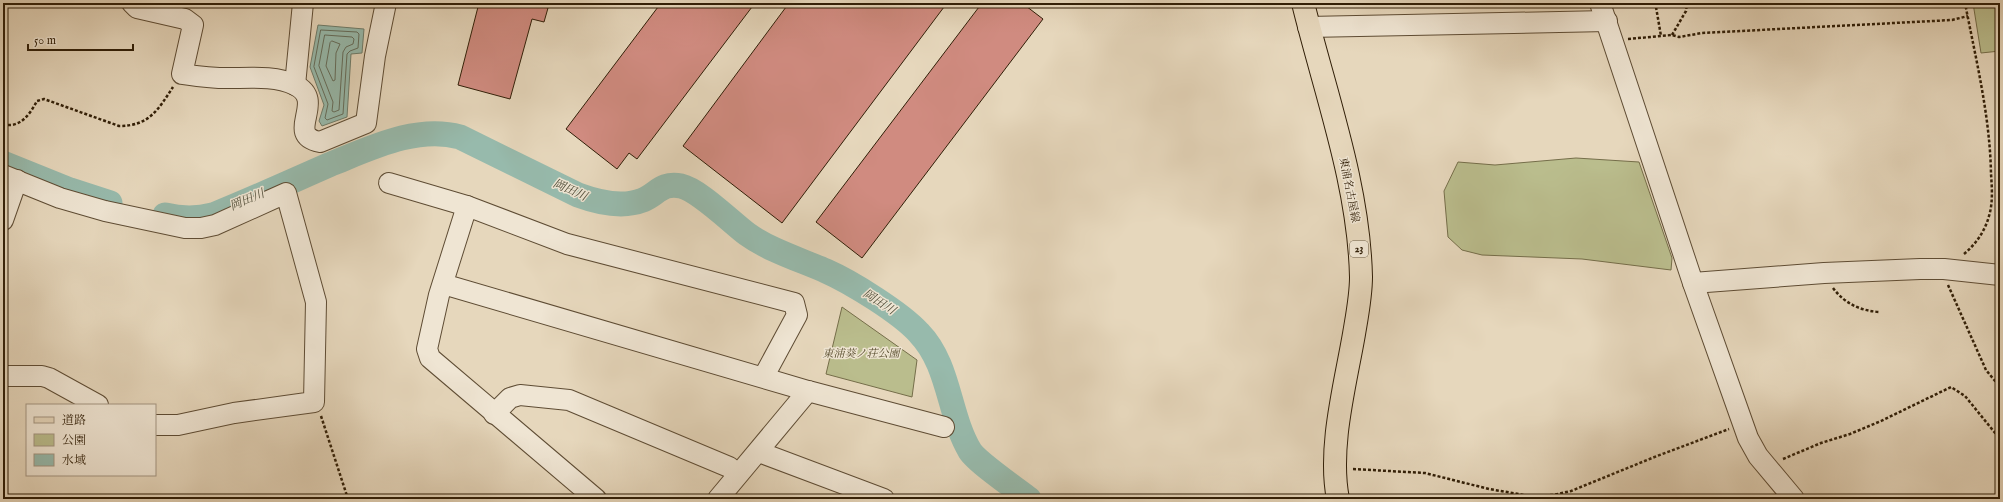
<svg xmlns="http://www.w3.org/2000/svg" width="2003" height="502" viewBox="0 0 2003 502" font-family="'IM FELL English','Noto Serif JP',serif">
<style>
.green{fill:#babd8d;stroke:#756e4a}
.water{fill:#97baac;stroke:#6e7c6a}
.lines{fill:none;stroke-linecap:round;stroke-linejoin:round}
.shore{stroke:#646c5a;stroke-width:1}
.river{stroke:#97baac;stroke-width:25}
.building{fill:#d08b80;stroke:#301e07}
.minor-casing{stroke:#5e4c34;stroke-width:22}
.major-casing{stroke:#301e07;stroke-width:24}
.path{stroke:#301e07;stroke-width:2.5;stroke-dasharray:3 2;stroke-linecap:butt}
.minor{stroke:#efe5d3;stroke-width:20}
.major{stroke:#e6d7bc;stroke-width:22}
.labels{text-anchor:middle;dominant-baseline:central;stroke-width:3;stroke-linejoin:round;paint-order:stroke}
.shield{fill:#efe5d3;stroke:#695a44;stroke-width:1}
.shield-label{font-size:10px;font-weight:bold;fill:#301e07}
.street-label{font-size:11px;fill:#301e07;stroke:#efe5d3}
.park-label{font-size:11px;font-style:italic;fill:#594e2f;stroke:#efe5d3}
.water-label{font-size:12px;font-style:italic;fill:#4f4d39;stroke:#efe5d3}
</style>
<rect width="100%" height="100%" fill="#e6d7bc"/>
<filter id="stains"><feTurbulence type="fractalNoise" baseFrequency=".005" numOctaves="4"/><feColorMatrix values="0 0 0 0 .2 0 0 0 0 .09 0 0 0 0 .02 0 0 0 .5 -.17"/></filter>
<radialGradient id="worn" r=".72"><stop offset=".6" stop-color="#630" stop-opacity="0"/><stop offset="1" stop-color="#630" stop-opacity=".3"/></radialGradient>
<g class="green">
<path d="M1973,3H2000V51L1981,53Z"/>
<path d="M1576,158L1639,162L1672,258L1671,270L1582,259L1482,255L1462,250L1448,237L1444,191L1458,162L1495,165Z"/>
<path d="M842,307L917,360L912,397L826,374Z"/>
</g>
<path class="water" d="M318,25L364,29L362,53L351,54L347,117L322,126L319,121L324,105L310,67Z"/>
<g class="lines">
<g class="shore">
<path d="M321,30L357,32L359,34L358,48L350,51L347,54L343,114L327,120L325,118L328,104L314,67Z"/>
<path d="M325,35L352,37L354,39L353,44L346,47L343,52L339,110L334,112L332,111L333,102L319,66Z"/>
<path d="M332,41L340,44L336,53L335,80L333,81L326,66L330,43Z"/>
</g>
<g class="river">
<path d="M3,163L70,190L110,203"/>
<path d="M165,215C182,219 197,219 213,215C253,199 292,181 331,164C371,148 417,125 460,137L578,195C597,202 623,208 643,200C657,194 662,182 681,186C699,190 731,222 747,234C769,250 801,260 826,271C851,282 901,313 919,333C950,365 948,414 970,451C977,462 1016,489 1029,499"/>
</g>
</g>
<g class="building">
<path d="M479,3H541L540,6L548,8L544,22L532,19L510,99L458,85Z"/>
<path d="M661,3H755L637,159L629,153L617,169L566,129Z"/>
<path d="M789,3H947L782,223L683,146Z"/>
<path d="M982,3H1022L1043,19L862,258L816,222Z"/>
</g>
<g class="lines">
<defs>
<g id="minor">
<path d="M132,3L137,8L185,19L193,25L182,74C194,76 206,77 219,78C242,79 273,74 295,85C328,101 283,135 320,142L366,123L375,56L386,3"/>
<path d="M1600,3L1693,283L1748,438L1758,456L1794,499"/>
<path d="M1308,27L1607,21"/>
<path d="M295,85L303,3"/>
<path d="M3,175L60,198L105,211L185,228H201L215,225L286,193L316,302L314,402L234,413L178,425H155"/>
<path d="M389,183L467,206"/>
<path d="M3,220L17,180"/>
<path d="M1693,283L1824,273L1920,269H1944L2000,275"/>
<path d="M443,284L808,391L944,427"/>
<path d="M3,376H42L49,378L98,405"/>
<path d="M494,414L510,398L520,395L569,400L729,467L738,474"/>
<path d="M759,452L884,499"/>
<path d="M596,499L430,358L427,349L439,295L467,206L567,244L794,303L797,315L764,376"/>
<path d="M718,499L808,391"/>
</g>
<path id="major" d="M1303,3C1325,93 1359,184 1361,277C1361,296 1357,316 1354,334C1345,386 1328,448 1338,499"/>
</defs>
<use href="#minor" class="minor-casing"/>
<use href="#major" class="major-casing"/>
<g class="path">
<path d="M1656,7L1661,36"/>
<path d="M1672,35L1686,11L1687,3"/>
<path d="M1628,39L1672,35L1679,37L1702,33L1952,20L1968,16"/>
<path d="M3,124C20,129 30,114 37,101L44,99L119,126C149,126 158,110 173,87"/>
<path d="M1964,254C1976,244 1985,231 1989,216C1993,203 1992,188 1991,174C1990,116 1976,60 1965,3"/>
<path d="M1948,285L1986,370L2000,387"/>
<path d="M1833,288C1845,304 1861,311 1880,312"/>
<path d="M321,416L348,499"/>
<path d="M1783,459L1821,443L1850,434L1881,421L1951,387L1965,396L2000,439"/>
<path d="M1353,469L1425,473L1489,489L1530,496L1553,495L1571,491L1657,456L1729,429"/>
</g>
<use href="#minor" class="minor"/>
<use href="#major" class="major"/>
</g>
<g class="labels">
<rect class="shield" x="1350" y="241" width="18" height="16" rx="3"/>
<g class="shield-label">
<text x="1359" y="249">23</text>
</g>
<g class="street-label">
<text transform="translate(1349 190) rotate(79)">東浦名古屋線</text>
</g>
<g class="park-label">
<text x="861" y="354">東浦葵ノ荘公園</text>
</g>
<g class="water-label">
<text transform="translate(570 190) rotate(24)">岡田川</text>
<text transform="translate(247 200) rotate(-23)">岡田川</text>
<text transform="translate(879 302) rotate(33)">岡田川</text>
</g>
</g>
<rect width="2003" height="502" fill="none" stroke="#e6d7bc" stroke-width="16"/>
<rect x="4" y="4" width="1995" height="494" fill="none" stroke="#301e07" stroke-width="2"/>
<rect x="8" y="8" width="1987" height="486" fill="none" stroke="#301e07"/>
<rect x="26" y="404" width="130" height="72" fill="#efe5d3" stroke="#a39581"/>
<rect x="34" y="417" width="20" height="6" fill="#e6d7bc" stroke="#a39581"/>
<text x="62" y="424" font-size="12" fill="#301e07">道路</text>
<rect x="34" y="434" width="20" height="12" fill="#babd8d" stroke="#a39581"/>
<text x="62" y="444" font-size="12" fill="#301e07">公園</text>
<rect x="34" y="454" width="20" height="12" fill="#97baac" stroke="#a39581"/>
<text x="62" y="464" font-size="12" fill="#301e07">水域</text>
<path d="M28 44v6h105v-6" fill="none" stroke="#301e07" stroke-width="2"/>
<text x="34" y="44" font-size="12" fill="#301e07" stroke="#efe5d3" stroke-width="3" paint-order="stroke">50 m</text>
<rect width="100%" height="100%" filter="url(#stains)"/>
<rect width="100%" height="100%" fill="url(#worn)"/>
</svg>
